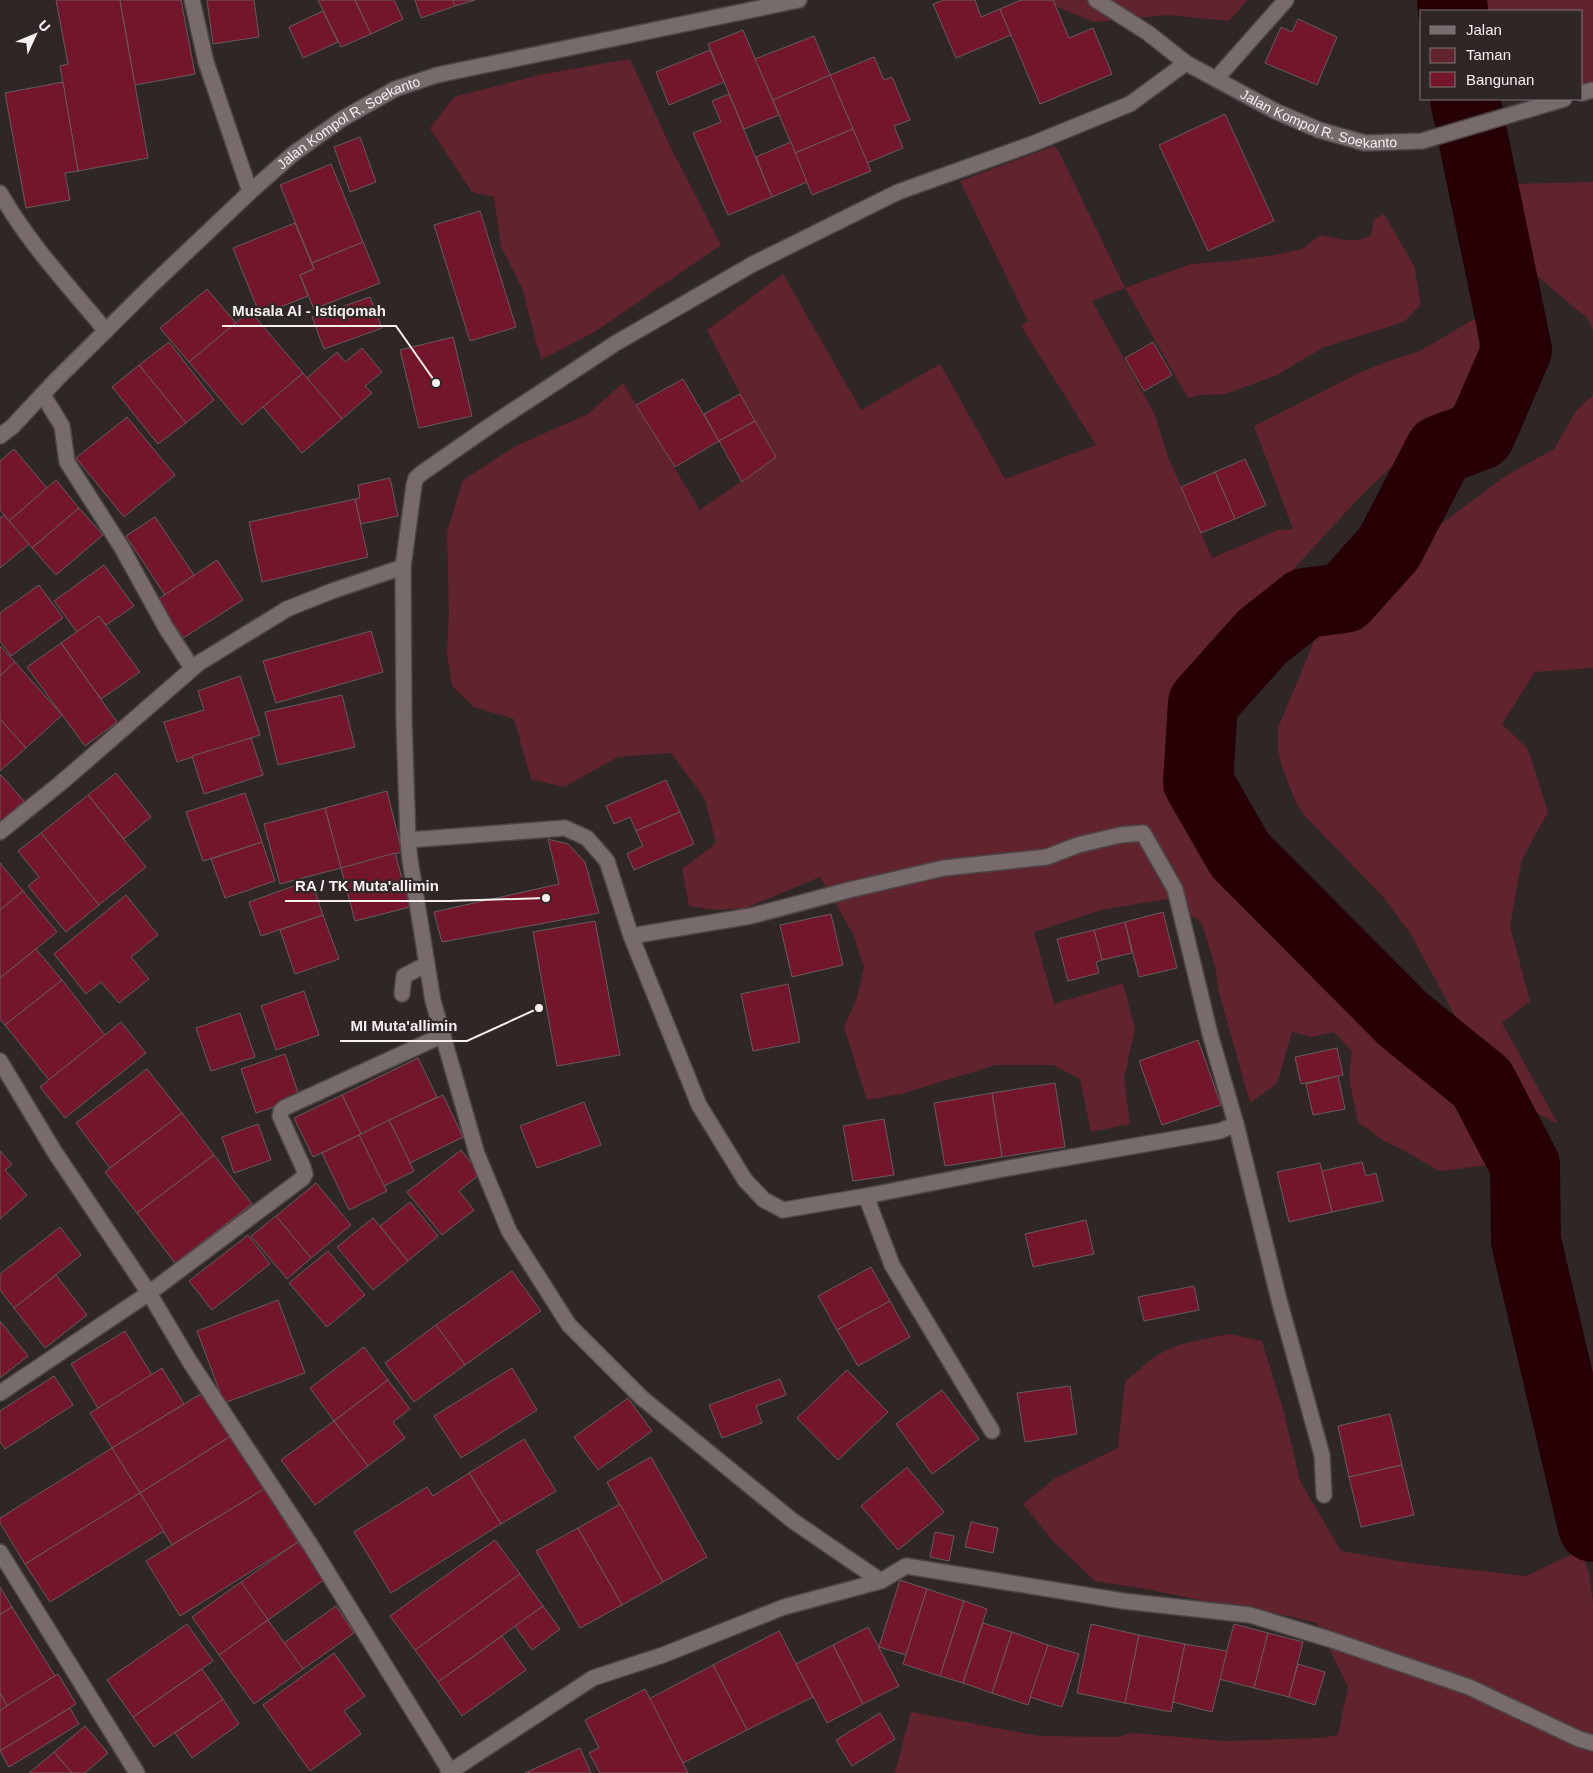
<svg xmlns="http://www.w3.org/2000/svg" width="1593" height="1773" viewBox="0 0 1593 1773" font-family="Arial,sans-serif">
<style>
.green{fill:#61242e}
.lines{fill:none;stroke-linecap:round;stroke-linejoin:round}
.river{stroke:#270006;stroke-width:70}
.building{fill:#73162c;stroke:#675c5d}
.minor-casing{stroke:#4d4545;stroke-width:18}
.secondary-casing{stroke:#4d4545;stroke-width:18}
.minor{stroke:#776b6c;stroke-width:15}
.secondary{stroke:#776b6c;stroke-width:15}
.labels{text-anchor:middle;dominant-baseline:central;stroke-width:4.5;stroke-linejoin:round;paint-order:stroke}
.street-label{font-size:14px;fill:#f6f0f0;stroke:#2f2626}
.leader{fill:none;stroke:#f6f0f0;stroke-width:2}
.callout-dot{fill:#f6f0f0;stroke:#2f2626;stroke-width:2}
.callout-label{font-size:15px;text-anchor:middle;font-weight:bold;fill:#f6f0f0;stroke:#2f2626;stroke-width:4.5;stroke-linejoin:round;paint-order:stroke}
</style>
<rect width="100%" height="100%" fill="#2f2626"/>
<g class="green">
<path d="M1052,0H1248L1229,21L1168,15L1094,22L1055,6Z"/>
<path d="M1429,0H1593V96L1582,97V11H1429Z"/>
<path d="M630,59L669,144L721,245L596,331L541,360L522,288L501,247L494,197L472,192L430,128L454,97L543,74Z"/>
<path d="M1054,146L1059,152L1125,288L1191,264L1233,261L1274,255L1302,249L1321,235C1337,238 1356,245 1371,235L1374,219L1384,214L1414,266L1421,304L1404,322L1324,347L1275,376L1225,394L1199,395L1188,398L1125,288L1092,301L1155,415L1168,457L1212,558L1277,530L1293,529L1254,426L1359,373L1389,361L1420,351L1476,318L1480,354L1477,384L1359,498L1267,598L1178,719V752L1204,859L1300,956L1326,979L1352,992L1386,1021L1446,1086L1470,1122L1490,1165L1439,1171L1405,1151L1384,1141L1358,1122L1349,1078L1352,1051L1334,1032L1311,1037L1292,1032L1277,1083L1250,1103L1218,989L1216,970L1202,923L1167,899L1101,910L1034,932L1054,1004L1123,983L1135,1029L1124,1078L1130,1124L1091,1132L1080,1079L1053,1065H996L901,1094L867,1100L844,1027L857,998L864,967L853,934L820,877L746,908L716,910L689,906L682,869L716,843L705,799L671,753L618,757L564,787L531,779L514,719L474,707L452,686L447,654L449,614L447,532L463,480L516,446L588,414L623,383L700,510L776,457L740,394L707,330L783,274L861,410L940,364L1005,479L1096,445L1021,326L1028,321L960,181Z"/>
<path d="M1593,182V330L1587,318L1512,255L1509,184Z"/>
<path d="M1593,395V668L1535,672L1502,724L1528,749L1548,812L1522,859L1510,926L1530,1001L1502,1023L1558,1124L1517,1103L1485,1059L1472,1047L1410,933L1384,898L1306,817L1296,803L1282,767L1278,749V728L1314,641L1384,579L1418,541L1507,475L1554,449L1576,411Z"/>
<path d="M1229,1334L1262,1341L1284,1413L1300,1481L1341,1551L1410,1563L1526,1576L1581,1550L1589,1573L1593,1603V1773H895L911,1712L1039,1736L1116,1737L1134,1733L1225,1741L1320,1738L1338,1735L1348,1687L1317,1623L1246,1606L1205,1601L1146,1589L1095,1581L1053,1541L1023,1504L1054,1479L1118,1448L1125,1382C1137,1372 1150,1358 1165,1351C1184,1341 1208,1339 1229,1334Z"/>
</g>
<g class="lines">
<g class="river">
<path d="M1452,0L1453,11"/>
<path d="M1465,99L1517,350L1480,435L1440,450L1389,548L1344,598L1305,603L1262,637L1203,703L1198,782L1240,855L1403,1019L1482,1083L1525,1165L1526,1241L1593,1527"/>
</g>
</g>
<g class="building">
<path d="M56,0H120L148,158L78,171L60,66L68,64Z"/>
<path d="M120,0H181L195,74L135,85Z"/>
<path d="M207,0H254L259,37L213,44Z"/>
<path d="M318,0H355L371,34L341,47Z"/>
<path d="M355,0H394L403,19L371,34Z"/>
<path d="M415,0H453L455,6L421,18Z"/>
<path d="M453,0H475L455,6Z"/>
<path d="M944,0H975L981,17L1000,9L1011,35L956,58L933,4Z"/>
<path d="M1021,0H1053L1069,38L1093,28L1112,74L1040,104L1000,9Z"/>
<path d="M323,11L338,42L303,58L289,27Z"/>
<path d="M1298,19L1337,37L1317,85L1265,63L1281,27L1292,32Z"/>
<path d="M743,30L779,115L744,129L708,44Z"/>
<path d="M814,36L830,75L773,100L755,59Z"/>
<path d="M710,50L724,82L669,105L656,72Z"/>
<path d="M874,57L884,80L892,77L910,120L894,126L903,148L867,163L830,75Z"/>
<path d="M830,75L853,129L795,153L773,100Z"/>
<path d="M63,82L78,171L65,173L70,200L26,208L5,93Z"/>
<path d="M729,94L772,197L728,215L693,133L721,122L712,101Z"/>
<path d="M1225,114L1274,221L1208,251L1159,145Z"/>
<path d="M853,129L871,171L812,195L795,153Z"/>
<path d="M360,137L376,182L350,192L334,147Z"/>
<path d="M791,142L807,182L772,197L756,157Z"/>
<path d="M331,164L363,242L312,263L280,185Z"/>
<path d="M480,211L516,327L470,341L434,225Z"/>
<path d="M295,223L314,269L300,275L308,296L260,315L233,248Z"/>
<path d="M363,242L380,283L314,309L300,275L314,269L312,263Z"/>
<path d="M207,289L236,323L189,362L160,328Z"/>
<path d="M370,297L382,328L324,349L312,317Z"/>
<path d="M250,311L303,373L242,425L189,362Z"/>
<path d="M453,337L472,416L419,428L400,350Z"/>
<path d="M169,342L214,400L186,423L139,365Z"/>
<path d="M1153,342L1172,375L1144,391L1125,358Z"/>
<path d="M362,348L382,372L365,386L372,393L342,419L307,378L337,352L345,362Z"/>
<path d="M139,365L186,423L158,444L112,387Z"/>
<path d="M303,373L342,419L302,453L263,407Z"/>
<path d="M683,379L719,441L675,467L636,405Z"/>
<path d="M740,394L755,421L719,441L704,414Z"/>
<path d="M127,417L175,475L124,517L76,458Z"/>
<path d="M755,421L776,457L742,482L719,441Z"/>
<path d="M14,449L47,488L9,521L0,510V461Z"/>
<path d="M1245,459L1266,505L1235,519L1215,472Z"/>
<path d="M1215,472L1235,519L1201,533L1181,487Z"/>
<path d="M390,478L398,516L361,524L355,499L360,498L358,485Z"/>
<path d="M56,480L79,508L32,548L9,521Z"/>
<path d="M355,499L368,557L262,582L249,522Z"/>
<path d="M79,508L103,535L56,575L32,548Z"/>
<path d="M4,515L29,544L0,568V518Z"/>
<path d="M155,517L194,575L165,595L126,536Z"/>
<path d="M217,560L243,600L183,638L157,600Z"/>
<path d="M104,565L134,606L106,625L99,616L77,632L54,601Z"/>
<path d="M39,585L63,618L11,656L0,641V613Z"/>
<path d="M99,616L140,672L101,699L61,643Z"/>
<path d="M371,631L383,672L276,703L263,661Z"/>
<path d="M61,643L117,722L85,746L27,667Z"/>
<path d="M0,646L15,662L0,676Z"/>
<path d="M15,662L62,715L26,748L0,719V676Z"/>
<path d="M240,676L260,735L177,762L164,722L204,710L198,691Z"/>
<path d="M342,695L355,747L278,765L265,712Z"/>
<path d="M0,719L26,748L0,771Z"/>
<path d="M251,738L263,775L204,794L192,756Z"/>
<path d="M116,773L151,817L124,839L88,795Z"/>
<path d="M0,774L24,801L0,823Z"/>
<path d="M666,780L680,812L636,831L630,817L614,824L606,806Z"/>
<path d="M387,791L402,852L341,868L325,808Z"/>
<path d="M245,793L262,842L203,861L186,812Z"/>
<path d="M88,795L146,867L99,905L41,833Z"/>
<path d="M325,808L341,868L280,884L264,824Z"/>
<path d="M680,812L694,844L634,870L627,854L643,846L636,831Z"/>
<path d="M41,833L99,905L66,932L28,886L39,877L18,851Z"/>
<path d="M548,839L568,844L585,862L599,913L442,942L434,912L559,884Z"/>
<path d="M262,842L275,881L225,898L211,859Z"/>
<path d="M395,853L410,907L355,921L341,868Z"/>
<path d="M0,863L23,891L0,910Z"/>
<path d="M311,880L323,915L261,936L249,902Z"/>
<path d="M23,891L57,932L0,978V910Z"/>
<path d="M126,895L158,935L131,957L149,979L119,1003L101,982L86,994L54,954Z"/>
<path d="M1163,912L1177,968L1139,977L1125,922Z"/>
<path d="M831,914L843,965L792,977L780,925Z"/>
<path d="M323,915L339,959L295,974L280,930Z"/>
<path d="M595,921L620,1055L557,1066L533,932Z"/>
<path d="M1125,922L1132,953L1102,960L1094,930Z"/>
<path d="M1094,930L1102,960L1096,962L1099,973L1068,981L1057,939Z"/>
<path d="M36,949L62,980L5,1025L0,1019V978Z"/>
<path d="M62,980L105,1035L49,1080L5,1025Z"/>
<path d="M788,984L800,1042L753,1051L741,994Z"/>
<path d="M304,991L319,1035L276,1050L261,1006Z"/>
<path d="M240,1013L255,1057L211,1071L196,1028Z"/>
<path d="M121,1022L146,1053L65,1118L40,1087Z"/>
<path d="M1198,1040L1221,1105L1162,1125L1139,1061Z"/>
<path d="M1337,1048L1343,1075L1301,1084L1295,1057Z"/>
<path d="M285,1054L300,1098L256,1113L241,1069Z"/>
<path d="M418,1058L437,1097L361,1134L342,1095Z"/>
<path d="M147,1069L182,1113L110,1168L76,1123Z"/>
<path d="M1338,1076L1345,1109L1313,1115L1306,1084Z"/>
<path d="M1055,1083L1065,1147L1002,1157L992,1093Z"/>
<path d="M992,1093L1002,1157L945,1166L934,1103Z"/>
<path d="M342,1095L361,1134L313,1157L294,1118Z"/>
<path d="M443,1095L463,1137L410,1163L389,1120Z"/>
<path d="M584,1102L601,1145L537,1168L520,1126Z"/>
<path d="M182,1113L214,1155L137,1213L105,1172Z"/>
<path d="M884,1119L894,1175L853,1181L843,1126Z"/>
<path d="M389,1120L414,1171L384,1186L359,1135Z"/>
<path d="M258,1124L271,1160L234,1173L222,1137Z"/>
<path d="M359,1135L387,1191L349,1210L322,1153Z"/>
<path d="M461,1150L480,1174L459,1191L474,1210L442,1235L407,1192Z"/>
<path d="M0,1151L12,1164L5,1170L27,1195L0,1219Z"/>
<path d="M214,1155L252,1204L175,1263L137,1213Z"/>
<path d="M1362,1162L1366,1176L1376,1173L1383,1201L1332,1212L1322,1171Z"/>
<path d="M1320,1163L1332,1212L1289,1222L1277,1172Z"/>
<path d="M316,1183L351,1225L311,1258L276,1216Z"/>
<path d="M410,1202L438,1236L408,1261L380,1226Z"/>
<path d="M276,1216L311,1258L287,1279L251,1236Z"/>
<path d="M373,1218L408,1261L373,1290L337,1247Z"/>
<path d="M1086,1220L1094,1254L1033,1267L1025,1234Z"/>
<path d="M60,1227L81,1255L14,1308L0,1290V1274Z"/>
<path d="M248,1235L270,1264L212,1310L189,1281Z"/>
<path d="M328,1251L365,1295L327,1327L289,1283Z"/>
<path d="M871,1267L890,1301L837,1330L818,1296Z"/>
<path d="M512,1271L541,1311L465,1365L436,1325Z"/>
<path d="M56,1275L87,1315L45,1348L14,1308Z"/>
<path d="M1194,1286L1199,1310L1144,1321L1138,1297Z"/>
<path d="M278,1300L305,1373L224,1403L197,1331Z"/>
<path d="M890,1301L910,1337L858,1366L837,1330Z"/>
<path d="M0,1321L28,1356L0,1378Z"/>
<path d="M436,1325L465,1365L414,1402L385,1363Z"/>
<path d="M125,1331L152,1375L98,1408L71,1364Z"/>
<path d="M364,1347L388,1380L334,1421L310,1388Z"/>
<path d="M162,1368L184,1404L112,1448L90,1413Z"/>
<path d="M512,1368L537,1410L461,1458L434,1416Z"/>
<path d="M847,1370L888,1412L838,1460L797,1418Z"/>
<path d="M54,1376L73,1405L5,1449L0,1442V1411Z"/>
<path d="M780,1379L786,1395L756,1406L762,1423L722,1438L709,1405Z"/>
<path d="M388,1380L410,1409L393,1422L405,1438L368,1466L334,1421Z"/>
<path d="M1070,1386L1077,1434L1025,1442L1017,1393Z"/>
<path d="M942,1390L979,1439L932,1474L896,1424Z"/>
<path d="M204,1392L231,1436L140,1493L112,1448Z"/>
<path d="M628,1398L652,1431L598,1470L574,1437Z"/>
<path d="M1390,1414L1402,1465L1349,1477L1338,1426Z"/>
<path d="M334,1421L368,1466L315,1505L281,1460Z"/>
<path d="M231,1436L264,1489L172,1545L140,1493Z"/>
<path d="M524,1439L556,1491L501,1524L469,1473Z"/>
<path d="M112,1448L140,1493L25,1564L0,1523V1518Z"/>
<path d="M651,1457L707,1557L663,1582L607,1482Z"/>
<path d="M1402,1465L1414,1515L1361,1527L1349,1477Z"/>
<path d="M907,1467L944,1512L898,1550L861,1506Z"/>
<path d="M469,1473L501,1524L391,1593L354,1532L427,1487L433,1496Z"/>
<path d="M264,1489L298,1542L180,1616L146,1561Z"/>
<path d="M140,1493L164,1531L50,1602L25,1564Z"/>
<path d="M620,1504L663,1582L622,1605L578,1528Z"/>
<path d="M971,1522L998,1528L993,1553L965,1547Z"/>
<path d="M578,1528L622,1605L580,1628L536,1551Z"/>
<path d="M935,1532L954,1536L949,1561L930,1557Z"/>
<path d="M495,1540L520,1574L415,1650L390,1616Z"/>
<path d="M298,1542L324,1580L268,1620L241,1582Z"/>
<path d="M520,1574L543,1606L438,1682L415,1650Z"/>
<path d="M900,1580L927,1589L906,1655L879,1647Z"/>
<path d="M241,1582L268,1620L219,1655L192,1617Z"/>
<path d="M0,1587L12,1607L0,1615Z"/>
<path d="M927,1589L964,1601L940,1676L903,1664Z"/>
<path d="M964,1601L987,1609L963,1683L940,1676Z"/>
<path d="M336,1606L354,1633L303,1669L284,1643Z"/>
<path d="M543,1606L560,1629L532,1650L515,1626Z"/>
<path d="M12,1607L55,1676L7,1706L0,1693V1615Z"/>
<path d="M268,1620L303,1669L254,1704L219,1655Z"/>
<path d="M983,1623L1012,1632L992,1693L963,1683Z"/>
<path d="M187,1624L213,1661L133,1717L107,1680Z"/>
<path d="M1091,1624L1139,1635L1125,1703L1077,1693Z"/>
<path d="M1234,1624L1268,1633L1254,1688L1219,1679Z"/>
<path d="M868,1627L899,1686L863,1704L833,1645Z"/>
<path d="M779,1631L813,1697L747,1730L713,1665Z"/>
<path d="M1012,1632L1048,1645L1028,1705L992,1693Z"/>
<path d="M1268,1633L1303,1642L1289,1697L1254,1688Z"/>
<path d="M1139,1635L1185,1644L1171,1712L1125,1703Z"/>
<path d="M502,1636L526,1670L462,1716L438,1682Z"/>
<path d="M1185,1644L1227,1651L1212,1712L1173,1702Z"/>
<path d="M833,1645L863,1704L827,1723L796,1664Z"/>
<path d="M1048,1645L1079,1654L1062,1707L1030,1697Z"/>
<path d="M334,1653L365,1696L344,1711L361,1734L310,1771L263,1705Z"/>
<path d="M1298,1664L1325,1672L1315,1705L1289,1697Z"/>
<path d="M713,1665L747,1730L683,1763L649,1699Z"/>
<path d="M202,1669L223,1699L154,1747L133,1717Z"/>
<path d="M58,1674L76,1704L0,1751V1710Z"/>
<path d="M645,1689L688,1773H600L589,1753L599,1748L585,1720Z"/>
<path d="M0,1693L7,1706L0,1710Z"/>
<path d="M223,1699L239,1724L192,1758L175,1733Z"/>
<path d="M70,1708L79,1724L9,1767L0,1751Z"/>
<path d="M880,1713L895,1739L852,1766L836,1740Z"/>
<path d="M85,1726L108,1753L85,1773H72L54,1752Z"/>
<path d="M580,1748L591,1773H525Z"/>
<path d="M54,1752L72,1773H29Z"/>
</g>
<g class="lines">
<defs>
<g id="minor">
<path d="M192,0L206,62L250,192"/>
<path d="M1216,79L1286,0"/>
<path d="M0,193C29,244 69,286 106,331"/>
<path d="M43,395L62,426L67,462L122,548L166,628L192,668"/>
<path d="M0,832L62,782L199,663L287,609L332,591L403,567"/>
<path d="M408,840L565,828L587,838L607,861L631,936L699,1105L745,1180L764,1200L783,1210L866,1196L1003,1169L1220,1131L1236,1124L1210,1034L1175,889L1143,833L1120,835L1078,845L1047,857L944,868L853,889L751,916L631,936"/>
<path d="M402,994L404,976L427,964"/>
<path d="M0,1061L54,1151L149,1293L190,1362L310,1544L450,1771"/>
<path d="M1236,1124L1279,1300L1322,1455L1324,1495"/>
<path d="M866,1196L892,1265L992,1431"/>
<path d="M0,1393L149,1293L303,1178L305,1174L303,1167L280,1116L281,1111L284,1108L443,1035"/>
<path d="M0,1552L137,1773"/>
<path d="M881,1581L793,1521L642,1398L569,1325L509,1231L477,1154L433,1001L410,860L408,840L404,722L403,567L414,485L416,478L422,473L491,425L616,343L753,264L898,192L1032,144L1130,104L1186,63"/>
<path d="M448,1773L593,1678L663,1655L784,1607L881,1581L906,1566L1123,1601L1250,1615L1332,1640L1469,1687L1579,1739L1593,1743"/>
</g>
<g id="secondary">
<path id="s1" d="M1096,0L1148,33L1186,63L1275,111L1319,130L1365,143L1422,141L1564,99"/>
<path d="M1582,93L1593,90"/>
<path id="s2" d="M0,436L13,426L57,379L153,284L250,192L293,154L342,119L395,89L437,75L799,0"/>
</g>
</defs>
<use href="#minor" class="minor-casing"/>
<use href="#secondary" class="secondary-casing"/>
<use href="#minor" class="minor"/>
<use href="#secondary" class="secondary"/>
</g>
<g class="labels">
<g class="street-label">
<text stroke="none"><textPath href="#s1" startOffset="256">Jalan Kompol R. Soekanto</textPath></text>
<text stroke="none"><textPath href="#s2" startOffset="471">Jalan Kompol R. Soekanto</textPath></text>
</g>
</g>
<path class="leader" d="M436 383L396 326H222M546 898L449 901H285M539 1008L467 1041H340"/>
<g class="callout-dot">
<circle cx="436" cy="383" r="5"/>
<circle cx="546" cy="898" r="5"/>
<circle cx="539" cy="1008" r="5"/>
</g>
<g class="callout-label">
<text x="309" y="316">Musala Al - Istiqomah</text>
<text x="367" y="891">RA / TK Muta'allimin</text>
<text x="404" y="1031">MI Muta'allimin</text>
</g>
<rect x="1420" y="10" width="162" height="90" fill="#2f2626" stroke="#7f7777"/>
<rect x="1430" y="26" width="25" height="8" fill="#776b6c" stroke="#7f7777"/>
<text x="1466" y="35" font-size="15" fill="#f6f0f0">Jalan</text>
<rect x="1430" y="48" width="25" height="15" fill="#61242e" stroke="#7f7777"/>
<text x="1466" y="60" font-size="15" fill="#f6f0f0">Taman</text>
<rect x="1430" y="72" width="25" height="15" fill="#73162c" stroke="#7f7777"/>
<text x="1466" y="85" font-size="15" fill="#f6f0f0">Bangunan</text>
<g transform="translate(35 35) rotate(46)" stroke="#2f2626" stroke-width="4" paint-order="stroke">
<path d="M0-4L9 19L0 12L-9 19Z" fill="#f6f0f0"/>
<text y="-8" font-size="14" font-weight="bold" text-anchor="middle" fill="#f6f0f0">U</text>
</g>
</svg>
